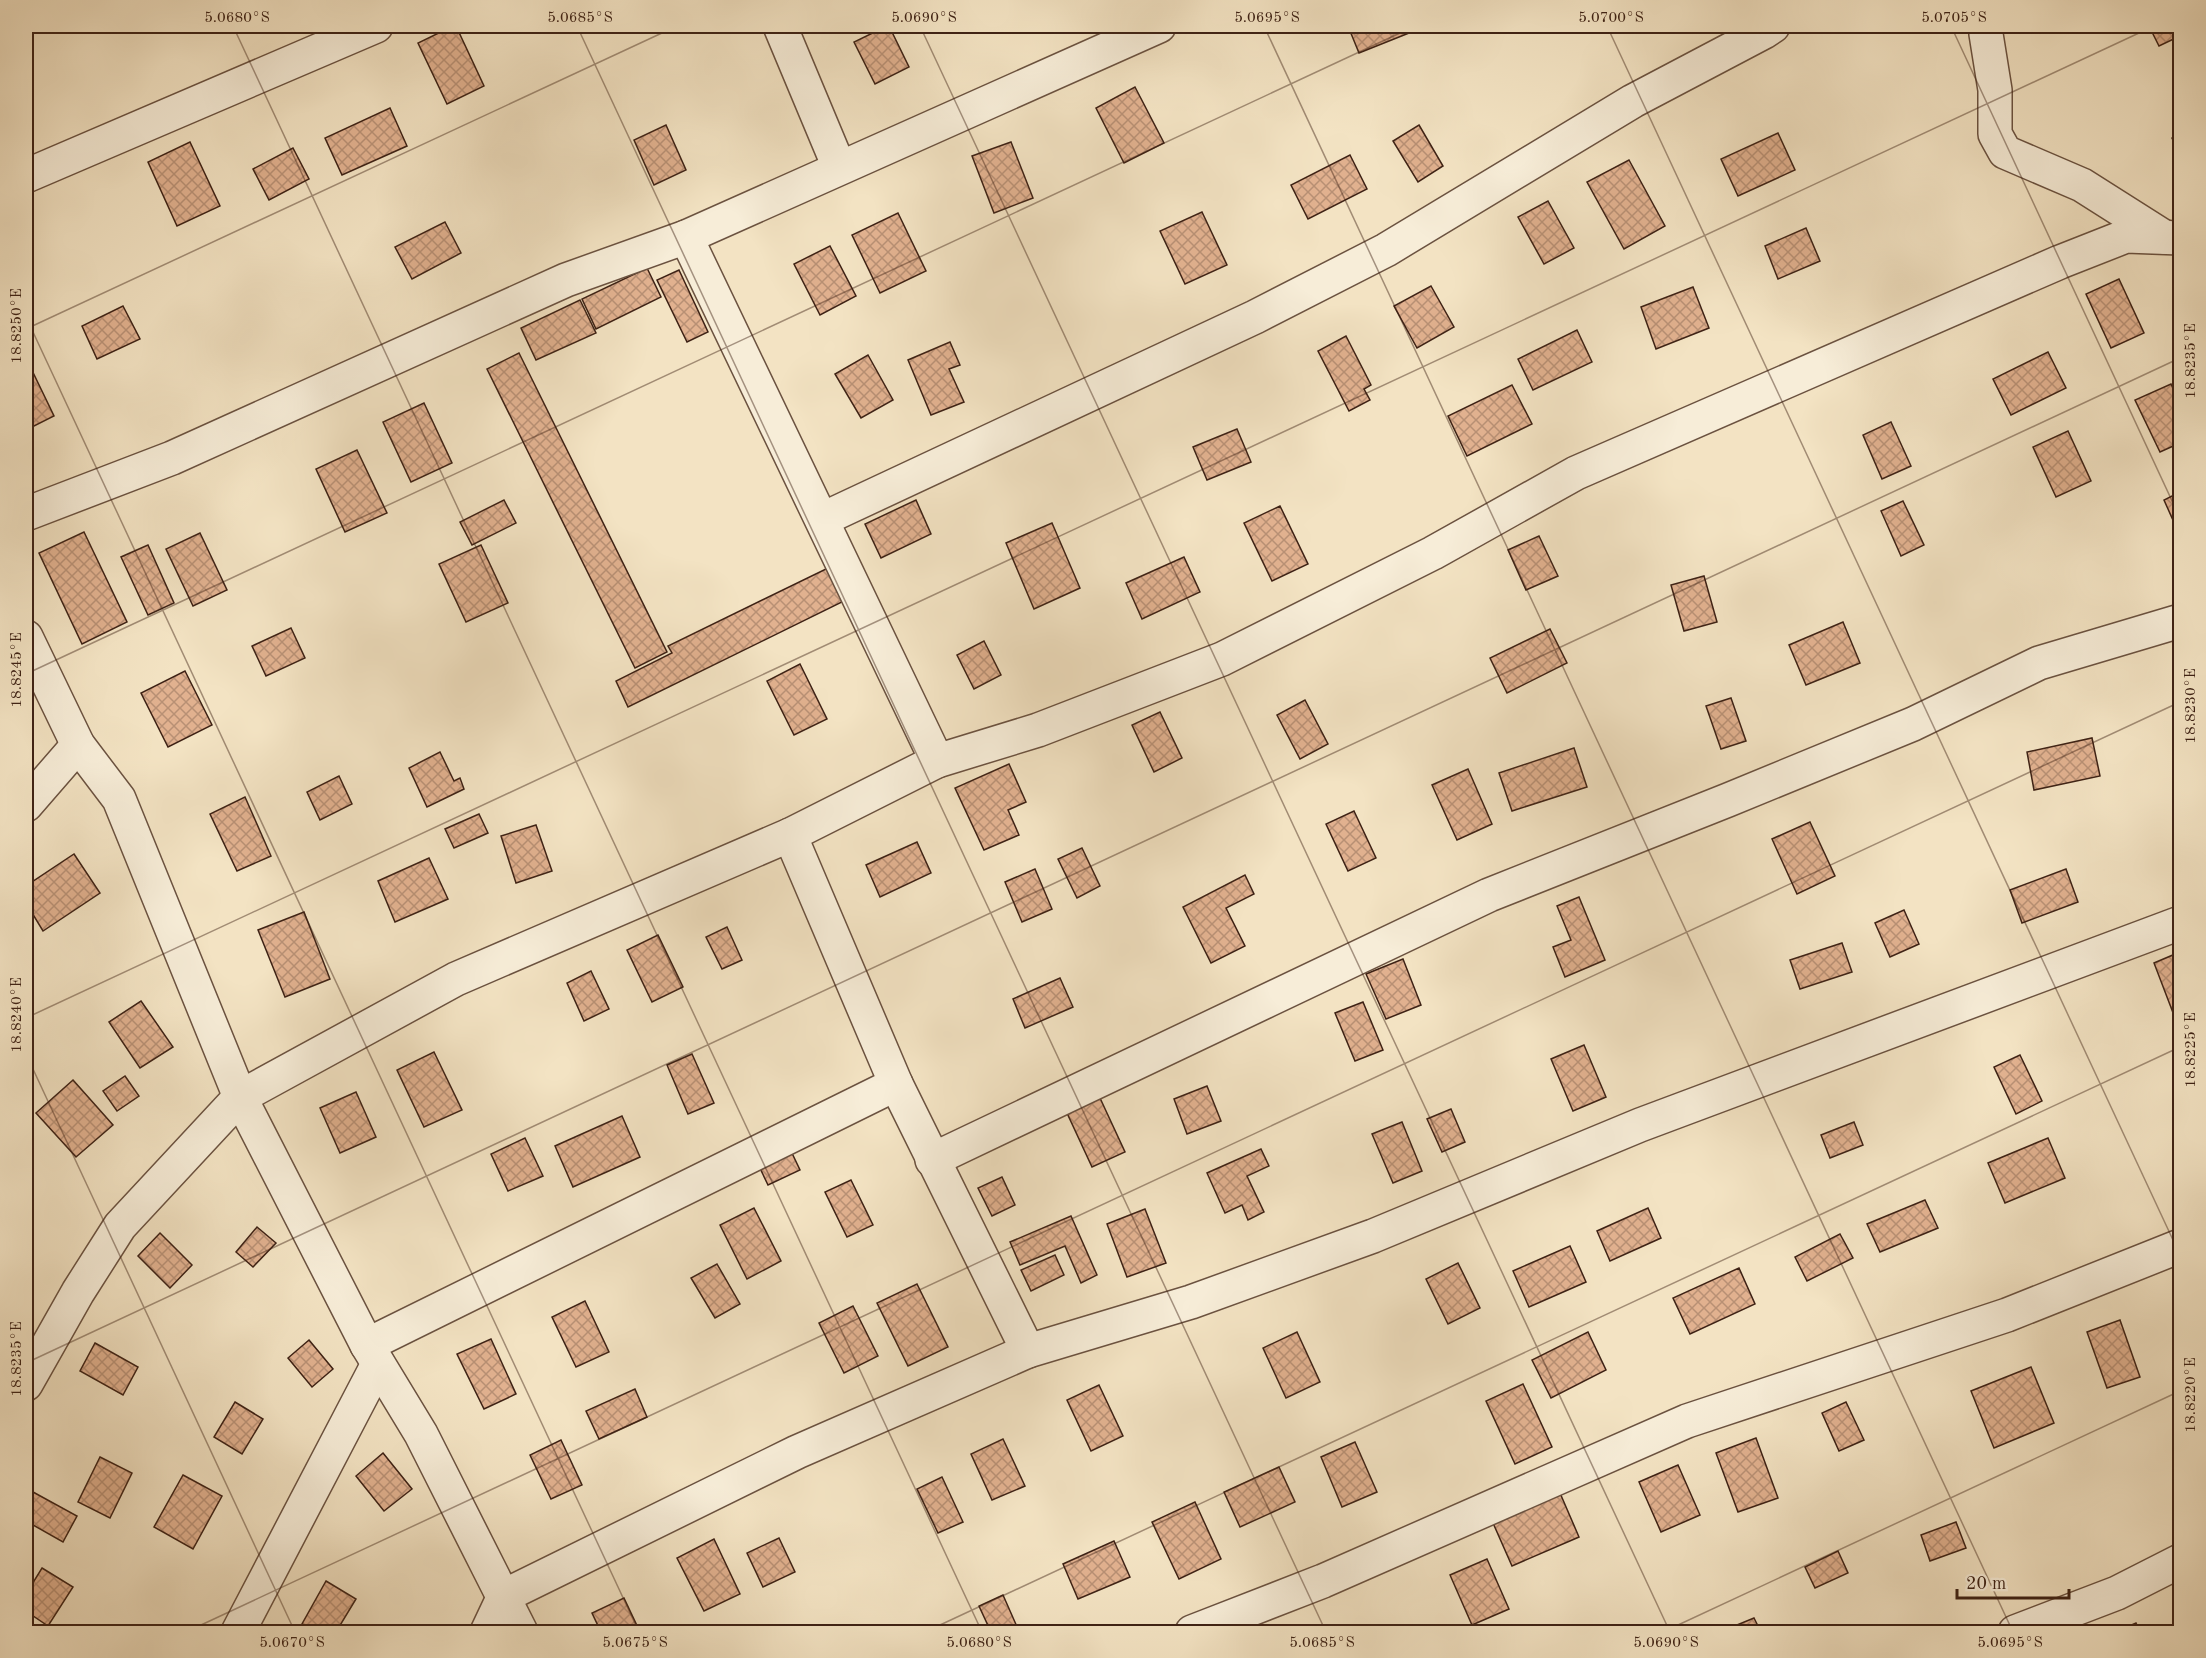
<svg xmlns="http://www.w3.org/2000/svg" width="2206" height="1658" viewBox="0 0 2206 1658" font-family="'Old Standard TT',serif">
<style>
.building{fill:url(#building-cross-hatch);stroke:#3e2215;stroke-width:1.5}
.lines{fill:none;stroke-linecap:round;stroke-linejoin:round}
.minor-casing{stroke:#6b5240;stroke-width:36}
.minor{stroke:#f7edd8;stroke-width:33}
.ticks{fill:none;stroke:#3e2215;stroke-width:1.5;stroke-opacity:0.45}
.neatline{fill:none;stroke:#3e2215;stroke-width:2}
.ticks-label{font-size:15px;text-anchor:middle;fill:#3e2215}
</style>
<defs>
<pattern id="building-cross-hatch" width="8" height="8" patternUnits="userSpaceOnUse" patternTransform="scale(1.5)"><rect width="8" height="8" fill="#e1b18f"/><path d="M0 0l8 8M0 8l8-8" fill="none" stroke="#b89074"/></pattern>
</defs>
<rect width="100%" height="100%" fill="#f3e3c3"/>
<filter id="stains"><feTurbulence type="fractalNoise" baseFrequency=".00333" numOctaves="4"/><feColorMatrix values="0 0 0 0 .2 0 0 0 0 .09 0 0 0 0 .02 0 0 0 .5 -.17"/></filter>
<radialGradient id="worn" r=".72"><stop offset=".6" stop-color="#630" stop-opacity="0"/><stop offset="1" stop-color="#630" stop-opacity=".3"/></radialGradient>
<g class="building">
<path d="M168,26H185L172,32Z"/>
<path d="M453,26H456L484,86L447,104L418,43Z"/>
<path d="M887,26H889L909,67L875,84L854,42Z"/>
<path d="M1348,26H1418L1419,29L1359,53Z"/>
<path d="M2149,26H2180V36L2159,46Z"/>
<path d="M1135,87L1164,143L1124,163L1096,108Z"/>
<path d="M390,108L407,146L342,175L325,138Z"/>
<path d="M666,125L686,170L654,185L634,140Z"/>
<path d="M1419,125L1443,166L1418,182L1393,141Z"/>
<path d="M1778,133L1795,170L1738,196L1721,159Z"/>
<path d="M2180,134V155L2172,138Z"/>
<path d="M190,142L220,206L177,226L148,162Z"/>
<path d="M1011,142L1033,198L994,213L972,156Z"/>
<path d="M293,148L309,179L269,200L253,169Z"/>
<path d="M1350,155L1367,189L1308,219L1291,185Z"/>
<path d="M1629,160L1665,226L1624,249L1587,182Z"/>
<path d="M1548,201L1574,248L1544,264L1518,217Z"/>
<path d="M1202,212L1227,265L1185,284L1160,231Z"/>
<path d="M898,213L926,271L880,293L852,235Z"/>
<path d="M445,222L461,253L412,279L395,247Z"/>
<path d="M1806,228L1820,261L1778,279L1765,246Z"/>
<path d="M830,246L856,296L820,315L794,264Z"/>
<path d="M647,268L661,297L596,329L582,299Z"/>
<path d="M679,270L708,332L687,342L657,280Z"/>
<path d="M2119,279L2144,333L2111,348L2086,294Z"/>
<path d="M1431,286L1454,327L1417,348L1394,306Z"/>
<path d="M1693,287L1709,328L1656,349L1641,307Z"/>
<path d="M580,300L596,333L536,360L521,328Z"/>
<path d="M123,306L140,339L97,359L82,326Z"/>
<path d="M1577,330L1592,362L1533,390L1518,359Z"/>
<path d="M1346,336L1371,385L1364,389L1370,400L1349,411L1318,351Z"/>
<path d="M950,342L960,365L949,369L964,402L931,415L908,360Z"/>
<path d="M2048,352L2066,388L2011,415L1993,379Z"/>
<path d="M519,353L667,652L635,668L487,369Z"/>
<path d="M868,355L893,400L861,418L835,374Z"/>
<path d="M27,360L54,416L26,430V361Z"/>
<path d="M2171,384L2180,404V443L2160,452L2135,400Z"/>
<path d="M1512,385L1532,424L1467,456L1448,416Z"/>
<path d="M424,403L452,463L411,482L383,422Z"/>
<path d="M1891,422L1911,466L1882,479L1863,435Z"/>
<path d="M1237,429L1251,462L1207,480L1193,447Z"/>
<path d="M2068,431L2091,481L2056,497L2033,447Z"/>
<path d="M357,450L387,513L345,532L316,469Z"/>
<path d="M2180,492V536L2164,500Z"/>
<path d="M504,500L516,523L472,545L460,522Z"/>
<path d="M916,500L931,534L881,558L865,524Z"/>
<path d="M1903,501L1924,545L1901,556L1881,511Z"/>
<path d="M1280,506L1308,564L1272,581L1244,523Z"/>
<path d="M1052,523L1080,588L1034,609L1006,543Z"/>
<path d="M84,532L127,622L82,644L39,553Z"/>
<path d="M200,533L227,590L193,606L166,549Z"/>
<path d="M1539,536L1558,576L1526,590L1508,550Z"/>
<path d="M148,545L174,603L148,615L121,557Z"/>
<path d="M481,545L508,603L466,622L439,564Z"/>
<path d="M1184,557L1200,592L1142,619L1126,583Z"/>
<path d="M828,568L844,601L628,707L616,681L672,653L668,646Z"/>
<path d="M1704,576L1717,622L1684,631L1671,585Z"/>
<path d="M1843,622L1860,663L1806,685L1789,645Z"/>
<path d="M291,628L305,658L266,676L252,646Z"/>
<path d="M1550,629L1567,663L1507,693L1490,658Z"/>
<path d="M984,641L1001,675L974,689L957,655Z"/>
<path d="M800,664L827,719L794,735L767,681Z"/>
<path d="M185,671L212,725L168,747L141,693Z"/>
<path d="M1731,698L1746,741L1721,749L1706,706Z"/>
<path d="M1305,700L1328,744L1300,759L1277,715Z"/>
<path d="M1160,712L1182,758L1154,772L1132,725Z"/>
<path d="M2092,738L2100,776L2034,790L2027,752Z"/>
<path d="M1574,748L1587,787L1512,811L1499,773Z"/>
<path d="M440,752L454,781L460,778L464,789L427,807L409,768Z"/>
<path d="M1009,764L1026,802L1008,810L1019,835L984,850L955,788Z"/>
<path d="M1468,769L1492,824L1457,840L1432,785Z"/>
<path d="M339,776L352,804L320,820L307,792Z"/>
<path d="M245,797L271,856L237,871L210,814Z"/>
<path d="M1354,811L1376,858L1348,871L1326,824Z"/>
<path d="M479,814L488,833L454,848L445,829Z"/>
<path d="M1810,822L1835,876L1797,894L1772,839Z"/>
<path d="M536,825L552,871L516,883L501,836Z"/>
<path d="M917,842L931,873L880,897L866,865Z"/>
<path d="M1082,848L1100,886L1077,898L1058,859Z"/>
<path d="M74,854L100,893L43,931L26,903V886Z"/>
<path d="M429,858L448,899L395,922L378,881Z"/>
<path d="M1035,869L1052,909L1022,922L1005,882Z"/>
<path d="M2066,869L2078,902L2022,923L2010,890Z"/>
<path d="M1245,875L1254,894L1226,908L1245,946L1211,963L1183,907Z"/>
<path d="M1579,897L1605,960L1565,977L1553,947L1571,940L1557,906Z"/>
<path d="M1904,910L1919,944L1890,957L1875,923Z"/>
<path d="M304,912L330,979L285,997L258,930Z"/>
<path d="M727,927L742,960L722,969L706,937Z"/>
<path d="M658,935L683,987L652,1002L627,950Z"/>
<path d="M1842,943L1852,972L1800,989L1790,960Z"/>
<path d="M2180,952V1031L2154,963Z"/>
<path d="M1403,959L1421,1005L1386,1019L1366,974Z"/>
<path d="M591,971L609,1009L584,1021L567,983Z"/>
<path d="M1060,978L1073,1007L1025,1028L1013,999Z"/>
<path d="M141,1001L173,1047L140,1068L109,1022Z"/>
<path d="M1363,1002L1383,1050L1355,1061L1335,1013Z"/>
<path d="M1584,1045L1606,1097L1573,1111L1551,1059Z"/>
<path d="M434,1052L462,1110L424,1127L397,1070Z"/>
<path d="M692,1054L714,1103L688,1114L667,1065Z"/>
<path d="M2020,1055L2042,1101L2016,1114L1994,1067Z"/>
<path d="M125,1076L139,1096L117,1111L103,1091Z"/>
<path d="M73,1080L113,1125L76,1157L36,1113Z"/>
<path d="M1207,1086L1221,1121L1187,1134L1174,1099Z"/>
<path d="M356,1092L376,1137L340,1153L320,1108Z"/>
<path d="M1100,1098L1125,1152L1092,1167L1067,1113Z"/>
<path d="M1451,1109L1465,1142L1442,1152L1427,1119Z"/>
<path d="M622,1116L640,1157L573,1187L555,1146Z"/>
<path d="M1402,1122L1422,1171L1393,1183L1372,1134Z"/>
<path d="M1854,1122L1863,1145L1830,1158L1821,1135Z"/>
<path d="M525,1138L543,1176L508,1191L491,1154Z"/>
<path d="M2048,1138L2065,1178L2005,1203L1988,1163Z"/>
<path d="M790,1149L800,1170L768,1185L758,1164Z"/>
<path d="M1261,1149L1269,1166L1247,1176L1264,1212L1248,1220L1242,1205L1225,1213L1207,1173Z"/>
<path d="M1002,1177L1015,1205L992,1216L978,1188Z"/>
<path d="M851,1180L873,1225L847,1237L825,1192Z"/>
<path d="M1925,1200L1938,1228L1880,1252L1867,1224Z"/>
<path d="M754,1208L781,1261L747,1279L720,1225Z"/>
<path d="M1648,1208L1661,1238L1610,1261L1597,1231Z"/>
<path d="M1145,1209L1166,1263L1127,1277L1107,1224Z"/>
<path d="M1071,1216L1097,1275L1081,1283L1065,1246L1020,1265L1010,1242Z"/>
<path d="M257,1227L276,1243L253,1267L236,1252Z"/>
<path d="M160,1233L192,1265L170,1288L138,1256Z"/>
<path d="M1840,1234L1853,1258L1807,1281L1795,1257Z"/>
<path d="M1570,1246L1586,1282L1529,1307L1513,1271Z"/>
<path d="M1055,1255L1064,1275L1031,1291L1021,1270Z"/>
<path d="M1458,1263L1480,1308L1448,1324L1426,1279Z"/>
<path d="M717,1264L740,1304L715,1318L691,1278Z"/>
<path d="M1739,1268L1755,1304L1690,1334L1673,1298Z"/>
<path d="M917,1284L948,1347L908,1366L877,1303Z"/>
<path d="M585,1301L609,1352L576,1367L552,1317Z"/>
<path d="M853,1306L878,1356L844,1373L819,1323Z"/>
<path d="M2120,1320L2140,1377L2107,1388L2087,1332Z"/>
<path d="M1297,1332L1320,1382L1286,1398L1263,1348Z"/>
<path d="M1588,1332L1606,1370L1551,1398L1532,1360Z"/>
<path d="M491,1339L516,1394L484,1409L457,1354Z"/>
<path d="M309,1340L333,1369L312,1387L288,1358Z"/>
<path d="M95,1343L138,1367L123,1395L80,1371Z"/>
<path d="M2031,1367L2054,1423L1994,1448L1971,1391Z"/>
<path d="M1523,1384L1552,1447L1515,1464L1486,1401Z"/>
<path d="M1099,1385L1123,1436L1091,1451L1067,1400Z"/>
<path d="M635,1389L647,1417L599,1439L586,1411Z"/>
<path d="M235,1402L263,1419L242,1454L214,1437Z"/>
<path d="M1846,1402L1864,1440L1839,1451L1822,1413Z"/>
<path d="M1756,1438L1778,1498L1738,1512L1716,1453Z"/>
<path d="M1003,1439L1025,1486L992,1500L971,1454Z"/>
<path d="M561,1440L582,1485L551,1499L530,1455Z"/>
<path d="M1355,1442L1377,1492L1342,1507L1321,1457Z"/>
<path d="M383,1453L412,1489L384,1511L356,1476Z"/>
<path d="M100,1457L132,1473L110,1518L78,1502Z"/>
<path d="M1678,1465L1700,1515L1661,1532L1639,1482Z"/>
<path d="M1279,1467L1295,1502L1240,1527L1224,1492Z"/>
<path d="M183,1475L222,1496L193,1549L154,1527Z"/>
<path d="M942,1477L963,1522L938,1533L917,1489Z"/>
<path d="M33,1492L77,1516L63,1542L26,1521V1505Z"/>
<path d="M1560,1493L1579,1537L1512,1566L1493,1523Z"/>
<path d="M1195,1502L1221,1559L1179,1579L1152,1522Z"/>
<path d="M1956,1522L1966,1548L1930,1561L1921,1535Z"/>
<path d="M779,1538L795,1572L763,1587L747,1553Z"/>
<path d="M714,1539L740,1594L704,1611L677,1558Z"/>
<path d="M1114,1541L1130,1577L1078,1599L1063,1564Z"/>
<path d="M1838,1551L1848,1573L1815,1588L1805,1567Z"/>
<path d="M1487,1559L1509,1609L1472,1625L1450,1575Z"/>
<path d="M42,1568L73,1587L48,1626L26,1611V1594Z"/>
<path d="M326,1581L356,1599L336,1632H317L302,1624Z"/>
<path d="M1003,1595L1018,1629L1010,1632H991L979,1606Z"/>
<path d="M624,1598L640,1632H601L592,1613Z"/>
<path d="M1754,1618L1761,1632H1720Z"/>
<path d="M2136,1623L2140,1632H2116Z"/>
</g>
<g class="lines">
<defs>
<g id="minor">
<path d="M780,26L839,167"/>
<path d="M1987,26L1986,34L1995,90V134L2005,152L2082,185L2164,237"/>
<path d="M26,176L376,26"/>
<path d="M686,237L937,761"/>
<path d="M26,514L172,458L566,280L686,237L1159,26"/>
<path d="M823,519L1255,317L1386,250L1633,101L1764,32L1773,26"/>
<path d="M26,637L78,745L119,799L240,1097L367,1345L421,1434L521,1632"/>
<path d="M26,805L78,745"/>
<path d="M790,835L896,1084L1028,1351"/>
<path d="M932,1160L1489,895L1728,800L1913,724L2039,663L2180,621"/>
<path d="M367,1345L896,1084"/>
<path d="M26,1384L78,1292L120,1226L240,1097L456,979L790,835L937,761L1038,730L1222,659L1433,553L1576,473L2060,262L2126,236L2180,238"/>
<path d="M238,1632L378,1364"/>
<path d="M487,1632L504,1596L797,1452L1028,1351L1191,1302L1373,1236L1640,1125L2180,923"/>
<path d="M1192,1632L1323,1581L1687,1421L2007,1315L2180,1246"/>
<path d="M2015,1632L2117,1593L2180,1561"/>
</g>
</defs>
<use href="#minor" class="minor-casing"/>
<use href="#minor" class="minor"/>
</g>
<path class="ticks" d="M233,26L982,1632M577,26L1326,1632M920,26L1670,1632M1264,26L2013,1632M1607,26L2180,1255M1951,26L2180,518M26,317L639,1632M26,329L677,26M26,674L1415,26M26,1018L2154,26M26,1054L295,1632M26,1363L2180,358M186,1632L2180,702M925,1632L2180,1047M1663,1632L2180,1391"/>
<rect width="2206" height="1658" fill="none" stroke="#f3e3c3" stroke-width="66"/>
<path d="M1957 1589v9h112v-9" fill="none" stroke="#3e2215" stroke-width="3"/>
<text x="1966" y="1589" font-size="18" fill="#3e2215" stroke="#f7edd8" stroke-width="4.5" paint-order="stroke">20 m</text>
<rect x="33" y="33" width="2140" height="1592" class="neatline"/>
<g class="ticks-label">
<text x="237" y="22">5.0680°S</text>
<text x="580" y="22">5.0685°S</text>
<text x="924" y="22">5.0690°S</text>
<text x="1267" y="22">5.0695°S</text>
<text x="1611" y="22">5.0700°S</text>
<text x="1954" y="22">5.0705°S</text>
<text transform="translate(16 326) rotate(-90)" y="5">18.8250°E</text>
<text transform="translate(2190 361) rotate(-90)" y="5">18.8235°E</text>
<text transform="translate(16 670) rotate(-90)" y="5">18.8245°E</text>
<text transform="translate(2190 706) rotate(-90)" y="5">18.8230°E</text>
<text transform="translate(16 1015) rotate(-90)" y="5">18.8240°E</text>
<text transform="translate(2190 1050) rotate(-90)" y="5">18.8225°E</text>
<text transform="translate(16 1359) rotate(-90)" y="5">18.8235°E</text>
<text transform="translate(2190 1395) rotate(-90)" y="5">18.8220°E</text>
<text x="292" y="1647">5.0670°S</text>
<text x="635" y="1647">5.0675°S</text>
<text x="979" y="1647">5.0680°S</text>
<text x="1322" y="1647">5.0685°S</text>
<text x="1666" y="1647">5.0690°S</text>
<text x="2010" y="1647">5.0695°S</text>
</g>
<rect width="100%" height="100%" filter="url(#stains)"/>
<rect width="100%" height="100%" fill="url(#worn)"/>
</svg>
